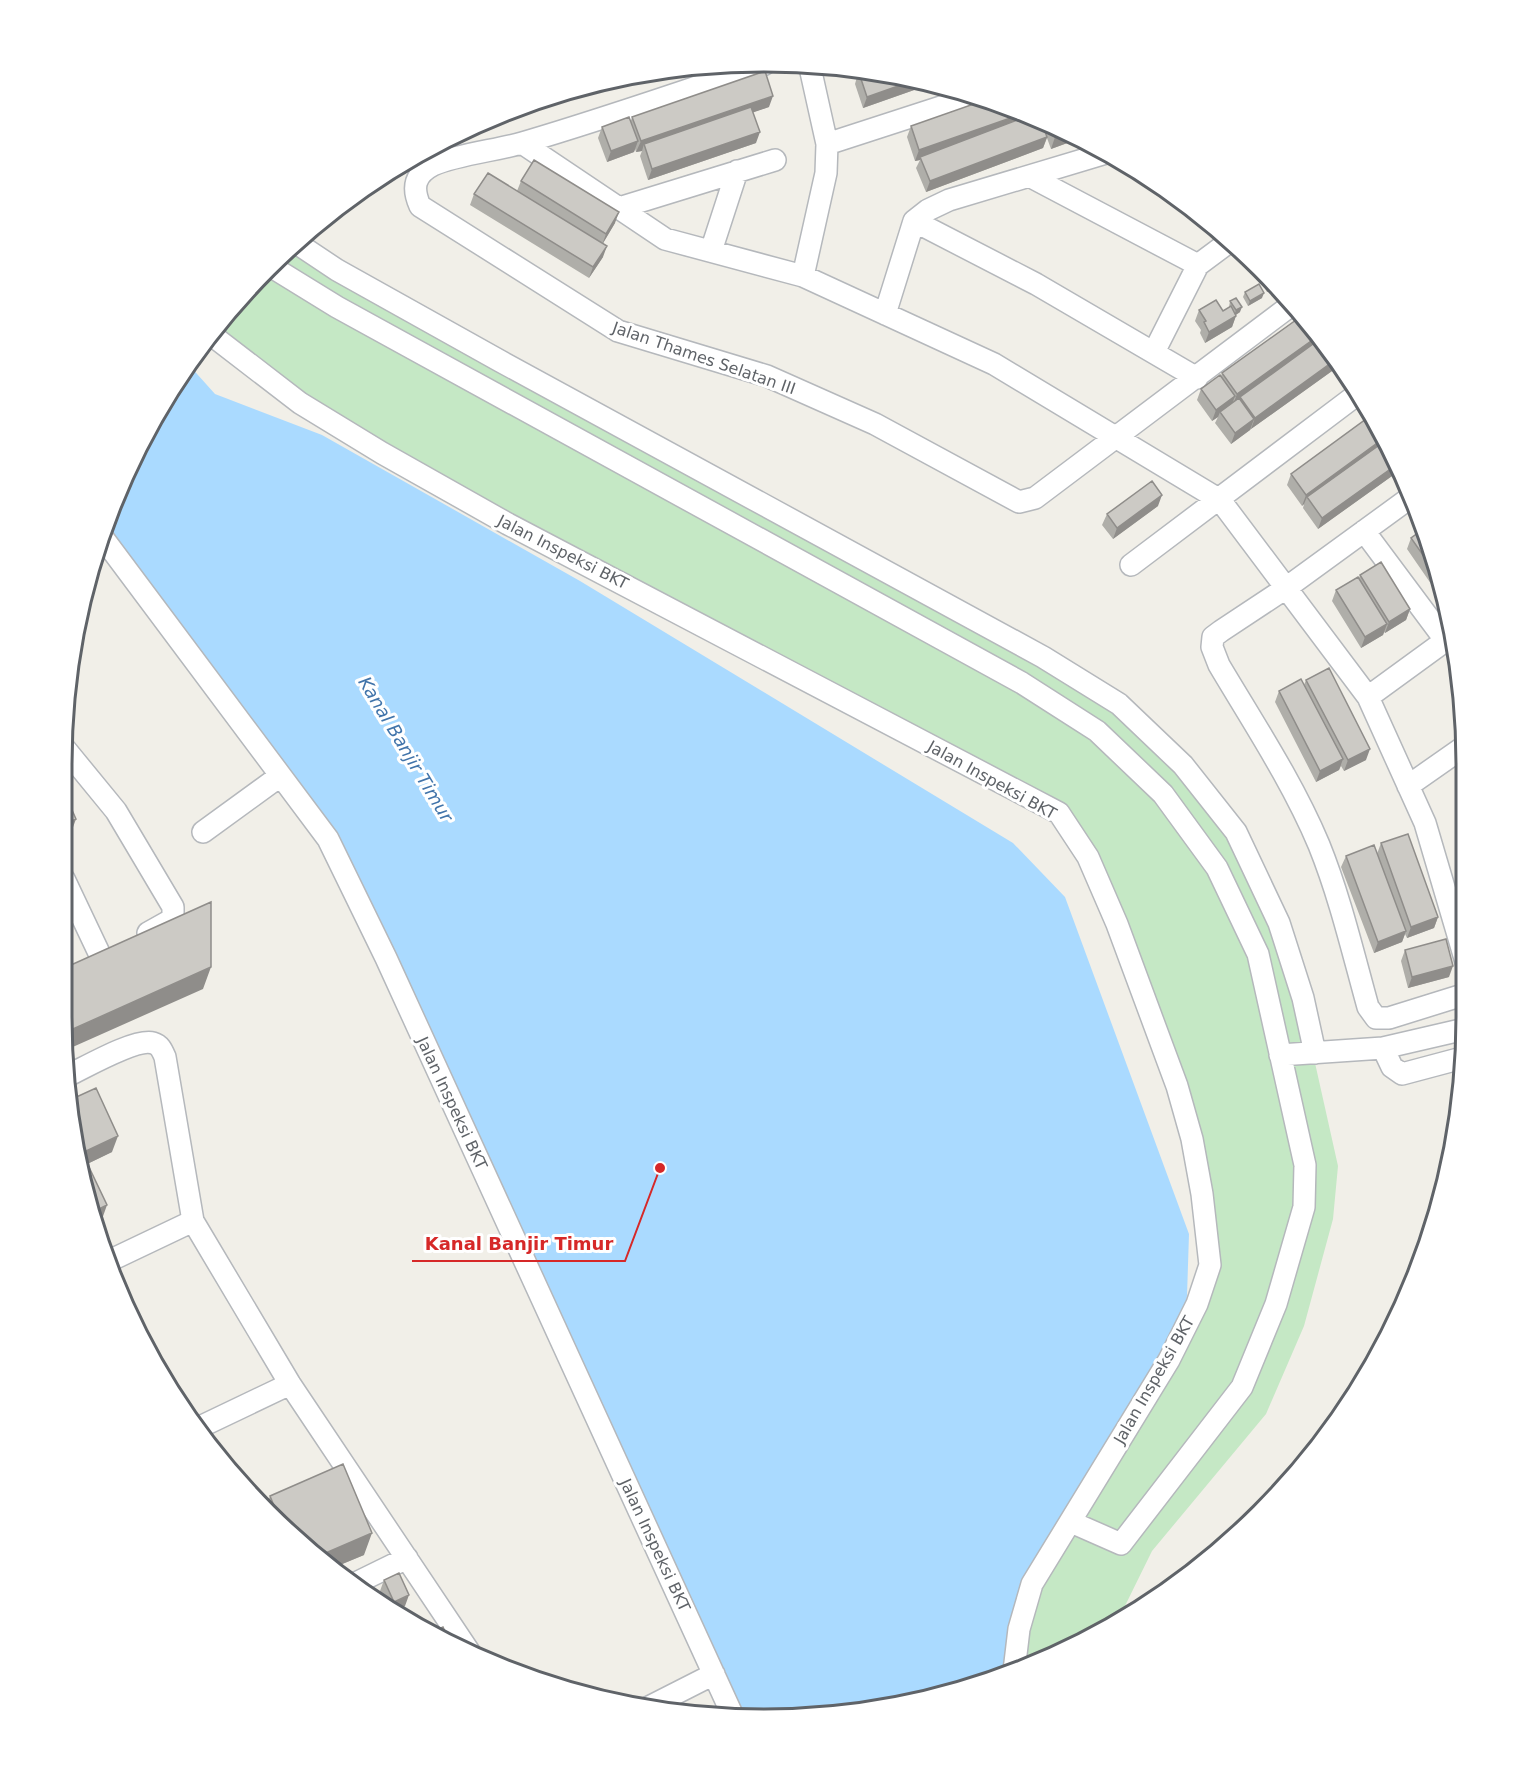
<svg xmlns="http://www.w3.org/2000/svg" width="1528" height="1781" viewBox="0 0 1528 1781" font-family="'DejaVu Sans',sans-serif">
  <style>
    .green { fill: #c5e8c5 }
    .water { fill: #aadaff }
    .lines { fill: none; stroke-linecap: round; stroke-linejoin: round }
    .minor-casing { stroke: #b5b8bc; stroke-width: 24 }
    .minor { stroke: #fff; stroke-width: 21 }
    .wall { fill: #afaea9 }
    .shaded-wall { fill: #8f8d8a }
    .building { fill: #cccac5; stroke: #8f8d8a; stroke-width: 1.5 }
    .labels { text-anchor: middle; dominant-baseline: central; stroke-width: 6; stroke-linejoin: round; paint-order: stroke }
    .street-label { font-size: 16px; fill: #5f6368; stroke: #fff }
    .water-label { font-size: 18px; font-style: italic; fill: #4174aa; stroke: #fff }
    .rim { fill: none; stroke: #5f6368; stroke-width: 3 }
    .leader { fill: none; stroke: #d62828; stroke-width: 2 }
    .callout-dot { fill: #d62828; stroke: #fff; stroke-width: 2 }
    .callout-label { font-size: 18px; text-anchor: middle; font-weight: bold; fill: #d62828; stroke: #fff; stroke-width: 6; stroke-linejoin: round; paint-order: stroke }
  </style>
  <rect width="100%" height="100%" fill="#f1efe8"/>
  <!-- green -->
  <path class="green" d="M295,242L1119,704L1236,832L1279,923L1313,1054L1338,1166L1333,1219L1304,1326L1266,1414L1152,1551L1121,1614L1119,1622L1116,1625L1014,1671L1019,1629L1210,1265L1171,1068L1059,813L300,403L209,333Z"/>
  <!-- water -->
  <path class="water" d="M189,365L215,394L322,435L580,581L1013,843L1065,897L1189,1234L1187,1296L1174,1350L1032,1584L1014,1671L990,1682L855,1714H743L340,850L102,530L134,453Z"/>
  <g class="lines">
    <defs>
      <path id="minor" d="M765,64C684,91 604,119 522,143C498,150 454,155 433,165C414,175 412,188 420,206L618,331L767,376L875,424L1019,502L1035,498L1294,303
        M522,143L665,239L803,276L994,364L1220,500L1368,697L1425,823L1466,962
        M827,144L975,96
        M1031,177L1198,265
        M619,208L775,160
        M914,221L1036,284L1197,378
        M295,242L337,270L500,361L1043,657L1119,704L1183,765L1236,832L1279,923L1303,998L1315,1053
        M711,251L737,171
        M272,267L337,307L1022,683L1097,731L1163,794L1217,868L1258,954L1305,1165L1304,1207L1276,1304L1242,1387L1121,1544L1071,1522
        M803,276L826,173L827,144L809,63
        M885,314L914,221L928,210L949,200L1106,153
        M209,333L300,403L382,453L508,524L1059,813L1088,857L1117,924L1177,1086L1192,1139L1202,1194L1210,1265L1197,1304L1169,1360L1032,1584L1019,1629L1014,1671
        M1154,352L1198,265L1229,242
        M1411,497L1286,588L1221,631L1213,637L1212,647L1219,665C1254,724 1292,781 1319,845C1340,897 1353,953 1368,1007L1376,1018H1389L1466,994
        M1364,531L1446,641
        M100,534L328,839L386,958L732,1714
        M1131,565L1359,393
        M1368,697L1449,638
        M66,750L116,811L173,907V919L148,933
        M1408,786L1465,746
        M203,832L280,776
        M64,879L100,955
        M1280,1055L1383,1048
        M1462,1058L1402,1074L1392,1067L1383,1048L1465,1029
        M69,1075C86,1067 136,1038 153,1043C160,1045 162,1050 165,1057L193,1221L290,1384L470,1653
        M109,1261L193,1221
        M200,1427L290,1384
        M354,1584L407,1558
        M649,1707L714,1674"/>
    </defs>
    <!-- minor casing -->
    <use href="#minor" class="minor-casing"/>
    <!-- minor -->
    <use href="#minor" class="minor"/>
  </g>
  <!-- wall -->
  <path class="wall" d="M851,70L934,83L863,108L855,84L857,77L854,78Z
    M769,107L753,112L756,143L648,180L640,156L642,151L636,152L635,149L634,152L607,162L598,138L602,127L631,121L632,117Z
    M1043,122L1074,134L1081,138L1051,149L1047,138L1043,148L926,192L916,168L920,160L915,161L907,137L911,126L1042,123Z
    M521,181L615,223L603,243V257L589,278L470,205L474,194L517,191Z
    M1262,274L1274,288L1267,292L1260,280Z
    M1245,292L1262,298L1248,306L1243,297Z
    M1230,301L1240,312L1236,315L1232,327L1205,343L1200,333L1201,330L1195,321L1199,310L1223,311L1229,307Z
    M1303,315L1339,366L1251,429L1250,430L1231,444L1215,423L1218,417L1212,421L1197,400L1201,389L1221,376L1222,373Z
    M1373,414L1399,471L1318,529L1303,508L1304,504L1302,506L1287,485L1291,474Z
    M1158,506L1113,539L1102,525L1107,514Z
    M1411,538H1429L1440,593L1438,594L1407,549Z
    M1360,575L1410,609L1406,620L1385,633L1384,632L1383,635L1361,648L1332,601L1336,590L1359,578Z
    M1306,680L1366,760L1344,771L1341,766L1339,770L1316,782L1275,702L1279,691L1304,685Z
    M1381,843L1438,917L1434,928L1407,938L1405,934L1402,942L1374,953L1341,867L1346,856L1377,854Z
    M1405,950L1449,977L1408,988L1401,961Z
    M72,1099L112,1152L87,1164L101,1222L85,1198Z
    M270,1496L364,1555L335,1567L263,1504L268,1502Z
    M384,1580L405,1606L394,1612L388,1609L380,1591Z"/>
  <!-- shaded-wall -->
  <path class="shaded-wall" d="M856,71L870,73H859L857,77L854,78Z
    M915,80L934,83L863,108L867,97Z
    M773,96L769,107L646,149L644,144L642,151L636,152L641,141Z
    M1022,114L1034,119L920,157V160L915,161L919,150Z
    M760,132L756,143L648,180L652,169Z
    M1070,132L1081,138L1051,149L1055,137Z
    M1047,137L1043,148L926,192L930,181Z
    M638,141L634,152L607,162L611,151Z
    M619,212L615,223L602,245L606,234Z
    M607,246L603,257L589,278L593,267Z
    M1274,283L1275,285L1274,288L1267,292L1269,286Z
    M1264,293L1262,298L1248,306L1250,301Z
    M1242,307L1240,312L1234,316L1236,310Z
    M1236,316L1232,327L1205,343L1209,332Z
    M1318,336L1322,342L1240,397L1238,402L1233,405L1237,394Z
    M1335,360L1339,366L1251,429L1255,418Z
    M1235,396L1231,407L1220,412L1218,417L1212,421L1216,410Z
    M1254,419L1250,430L1231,444L1235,433Z
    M1384,438L1386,444L1307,497L1304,504L1302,506L1306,495Z
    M1396,465L1399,471L1318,529L1322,518Z
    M1162,495L1158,506L1113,539L1117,528Z
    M1410,609L1406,620L1385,633L1389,622Z
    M1387,624L1383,635L1361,648L1365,637Z
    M1370,749L1366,760L1344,771L1348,760Z
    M1343,759L1339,770L1316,782L1320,771Z
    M76,819L72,830L65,833V824Z
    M1438,917L1434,928L1407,938L1411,927Z
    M1406,931L1402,942L1374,953L1378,942Z
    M1453,966L1449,977L1408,988L1412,977Z
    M211,967L203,989L66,1050L64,1033Z
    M118,1136L112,1152L81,1167V1162L84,1152Z
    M107,1205L101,1222L95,1224L91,1213Z
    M146,1333L143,1341L139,1336Z
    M372,1533L364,1555L335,1567L321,1555Z
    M409,1595L405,1606L394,1612L391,1610L394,1602Z"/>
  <!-- building -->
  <path class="building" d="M765,71L773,96L641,141L632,117Z
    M862,72L915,80L867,97L859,73Z
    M985,100L1022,114L919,150L911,126Z
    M751,107L760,132L652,169L644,144Z
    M1028,116L1041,121L1047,137L930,181L920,157Z
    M629,117L638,141L611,151L602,127Z
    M1050,125L1070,132L1055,137Z
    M534,160L619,212L606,234L521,181Z
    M488,173L607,246L593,267L474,194Z
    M1262,274H1263L1274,283L1269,286Z
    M1259,284L1264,293L1250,301L1245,292Z
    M1236,298L1242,307L1236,310L1230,301Z
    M1216,300L1223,311L1231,306L1236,316L1209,332L1204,322L1206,321L1199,310Z
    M1303,315L1318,336L1237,394L1222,373Z
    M1320,339L1335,360L1255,418L1240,397Z
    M1220,375L1235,396L1216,410L1201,389Z
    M1239,398L1254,419L1235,433L1220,412Z
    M1373,414L1384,438L1306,495L1291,474Z
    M1385,441L1396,465L1322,518L1307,497Z
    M1152,481L1162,495L1117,528L1107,514Z
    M1425,528L1429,538L1437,575L1411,538Z
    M1381,562L1410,609L1389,622L1360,575Z
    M1358,577L1387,624L1365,637L1336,590Z
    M1329,668L1370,749L1348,760L1306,680Z
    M1301,679L1343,759L1320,771L1279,691Z
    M65,794L76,819L65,824Z
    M1408,834L1438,917L1411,927L1381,843Z
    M1374,845L1406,931L1378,942L1346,856Z
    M211,902V967L64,1033L62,1017V969Z
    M1446,939L1453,966L1412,977L1405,950Z
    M96,1088L118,1136L84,1152L77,1137L72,1099Z
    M78,1144L107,1205L91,1213L85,1198Z
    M122,1278L146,1333L139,1336L134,1328L116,1281Z
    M343,1464L372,1533L321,1555L279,1518L270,1496Z
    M268,1502L272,1512L263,1504Z
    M399,1573L409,1595L394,1602L384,1580Z
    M443,1627L450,1642L432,1632Z"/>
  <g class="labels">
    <!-- street labels -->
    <g class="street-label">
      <text transform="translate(704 358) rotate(19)">Jalan Thames Selatan III</text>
      <text transform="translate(563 552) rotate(27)">Jalan Inspeksi BKT</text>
      <text transform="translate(992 780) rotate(29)">Jalan Inspeksi BKT</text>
      <text transform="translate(452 1103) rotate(65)">Jalan Inspeksi BKT</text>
      <text transform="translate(1154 1380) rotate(-60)">Jalan Inspeksi BKT</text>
      <text transform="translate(655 1545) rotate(65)">Jalan Inspeksi BKT</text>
    </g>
    <!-- water labels -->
    <g class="water-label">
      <text transform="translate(406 749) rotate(59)">Kanal Banjir Timur</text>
    </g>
  </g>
  <!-- crop -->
  <path d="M0 0H1528V1781H0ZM764 72H764A692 692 0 0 1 1456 764V1017A692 692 0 0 1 764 1709H764A692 692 0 0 1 72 1017V764A692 692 0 0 1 764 72Z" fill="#fff" fill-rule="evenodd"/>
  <path class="rim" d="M764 72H764A692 692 0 0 1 1456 764V1017A692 692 0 0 1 764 1709H764A692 692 0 0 1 72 1017V764A692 692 0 0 1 764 72Z"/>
  <!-- callouts -->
  <path class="leader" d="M660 1168L625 1261H412"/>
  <circle class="callout-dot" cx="660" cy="1168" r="6"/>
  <g class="callout-label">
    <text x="519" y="1250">Kanal Banjir Timur</text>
  </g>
</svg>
